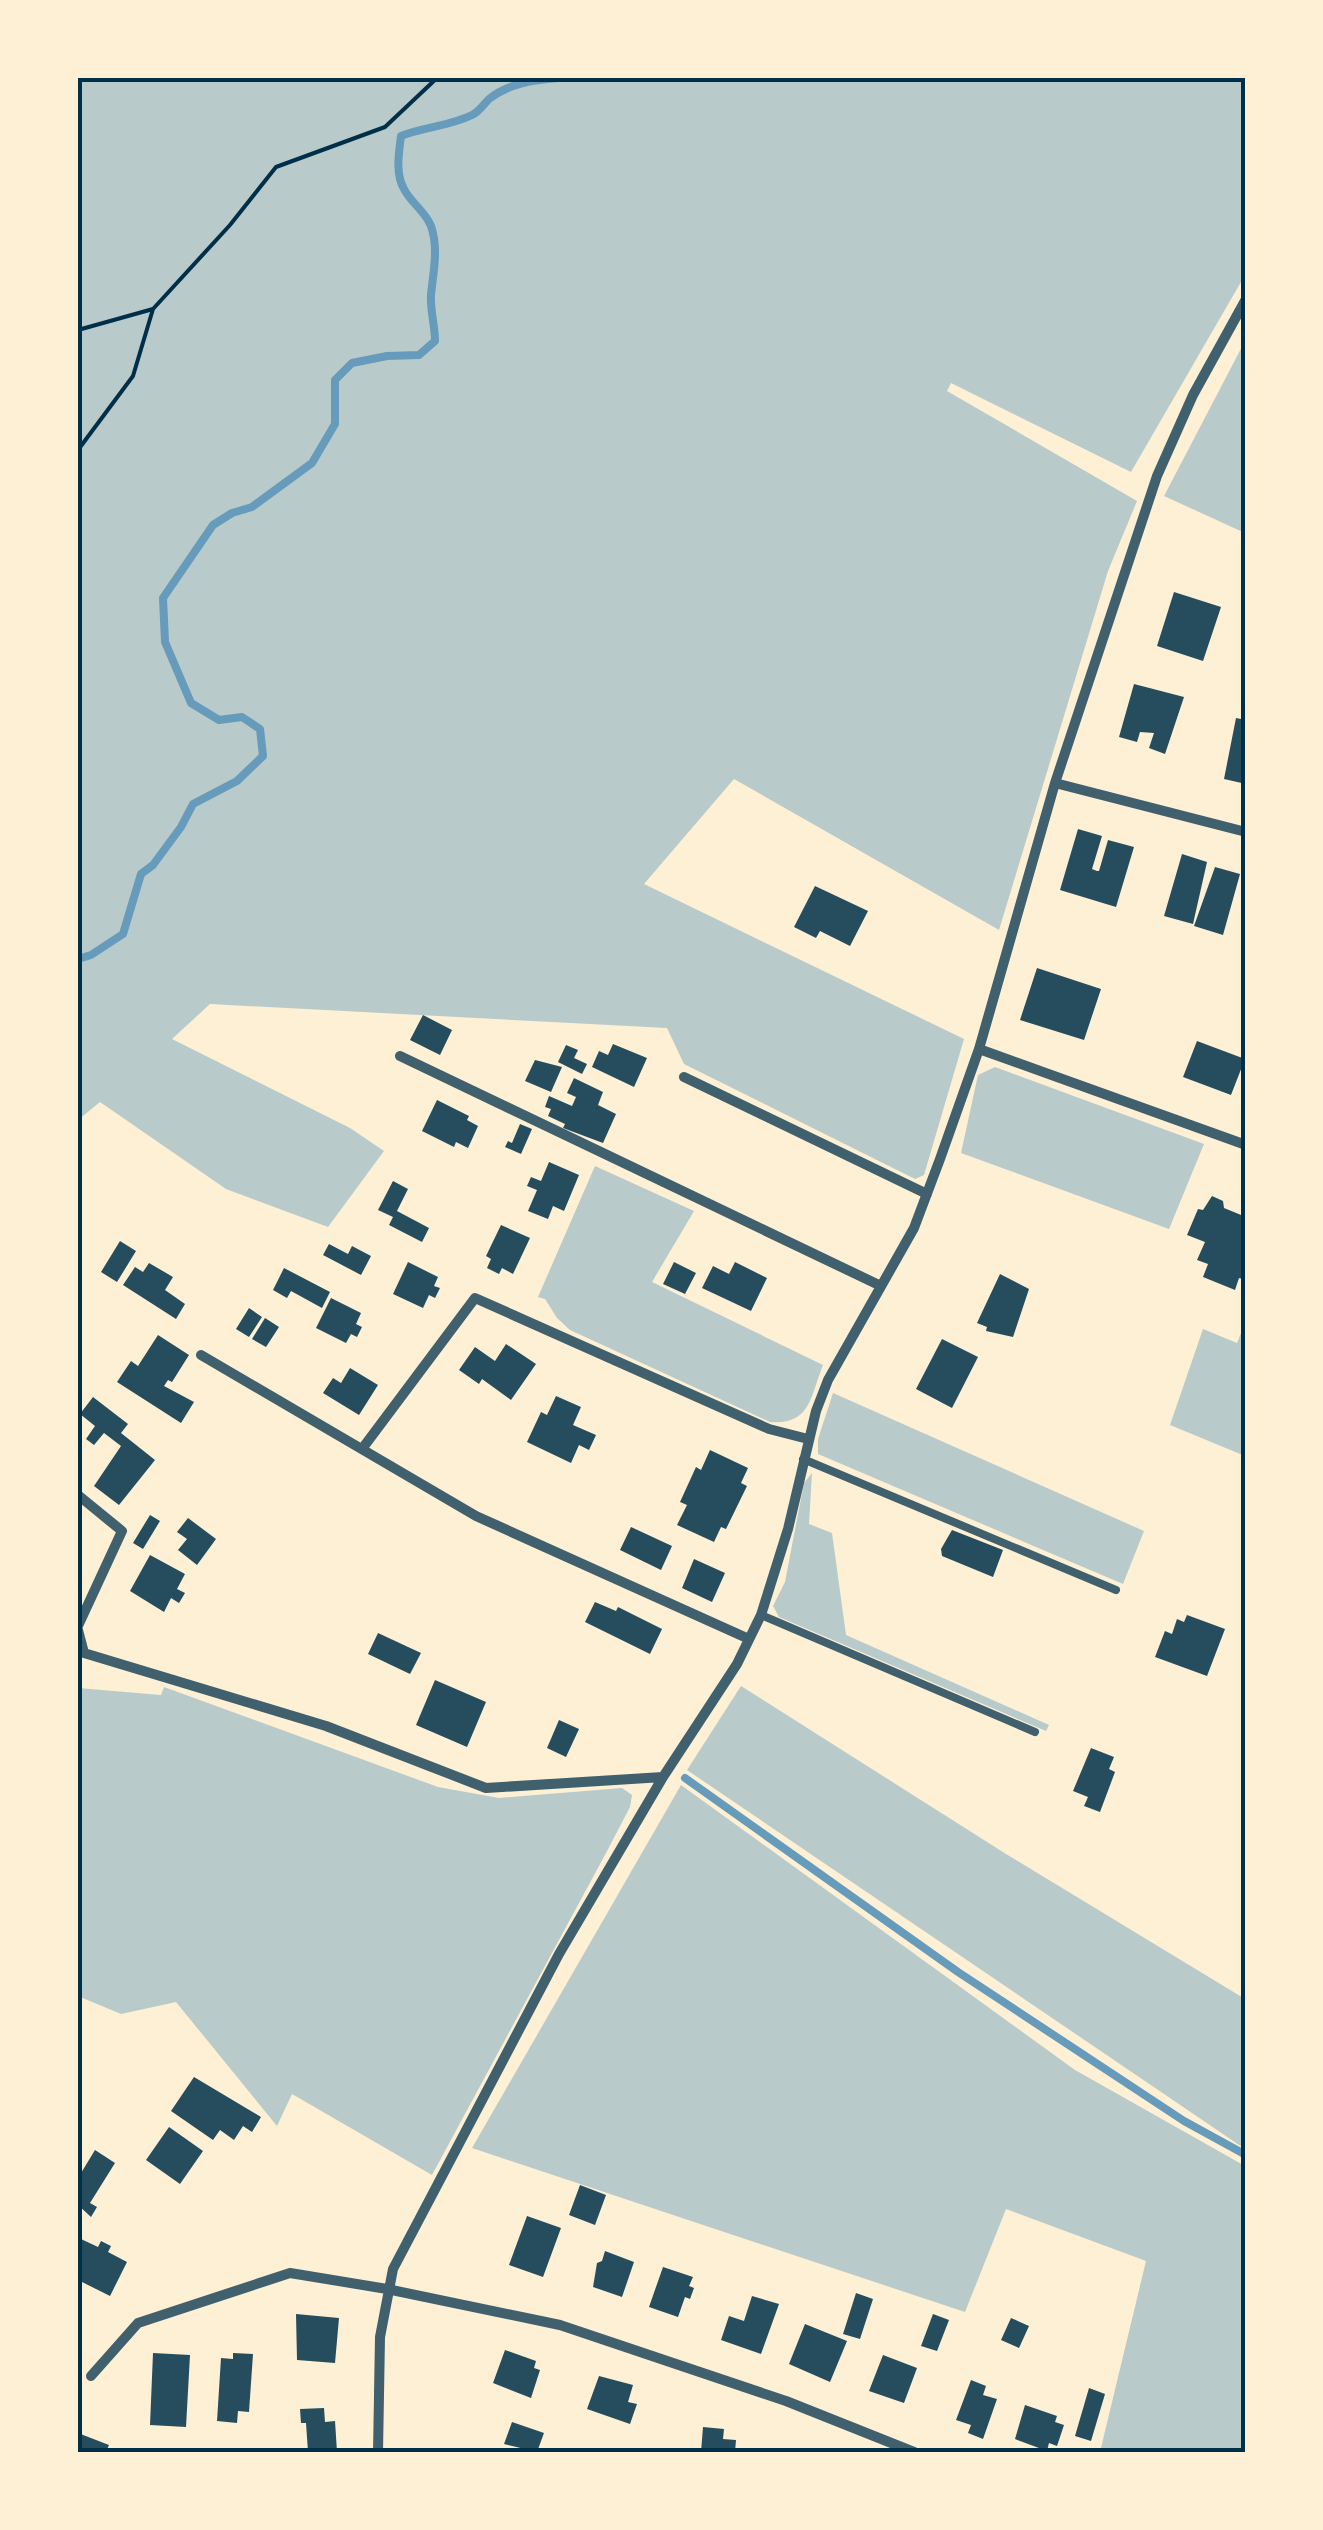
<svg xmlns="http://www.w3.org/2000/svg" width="1323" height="2530" viewBox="0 0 1323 2530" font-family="Helvetica,sans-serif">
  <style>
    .green { fill: #b9caca }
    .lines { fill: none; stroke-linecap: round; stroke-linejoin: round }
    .stream { stroke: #669bbc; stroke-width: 8 }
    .building { fill: #264d5e }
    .path { stroke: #003049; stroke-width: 4 }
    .service { stroke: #3f606c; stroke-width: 8 }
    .minor { stroke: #3f606c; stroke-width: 10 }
    .neatline { fill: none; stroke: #003049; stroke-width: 4 }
  </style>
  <rect width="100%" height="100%" fill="#fdf0d5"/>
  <!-- green -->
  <path class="green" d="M78,78H1245V275L1131,472L951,383L947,391L1137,501L1108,571L999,930L734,779L644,884L964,1039L924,1175L915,1179L684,1064L667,1028L210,1004L172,1039L350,1128L384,1151L328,1227L226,1189L100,1102L78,1120Z
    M1245,341L1246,533H1245L1164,496Z
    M995,1067L1204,1144L1169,1229L961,1153L978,1075Z
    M595,1166L694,1211L652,1282L823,1365C810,1397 811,1425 770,1422L570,1330L557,1318L545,1299L538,1297Z
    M1245,1323V1456L1170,1425L1203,1329L1237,1343Z
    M833,1393L1144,1531L1123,1584L818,1454V1439Z
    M812,1473L809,1524L832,1533L846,1635L1049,1725L1046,1731L779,1617L773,1606L785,1582L804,1483Z
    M741,1686L1006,1854L1245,1999V2149L687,1770Z
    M164,1687L438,1787L499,1798L622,1788L632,1795L630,1807L606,1853L432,2175L292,2094L277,2126L176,2002L121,2014L78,1996V1688L161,1695Z
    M681,1785L1075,2070L1245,2166V2452H1100L1146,2261L1006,2209L965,2312L472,2148Z"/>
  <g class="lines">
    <!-- stream -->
    <path class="stream" d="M78,959L91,955L123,934L141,874L153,865L181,827L193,804L237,781L263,756L260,729L242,717L219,720L191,703L165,642L163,598L213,525L232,513L252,507L312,463L335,424V380L352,363L387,356L419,355L435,341C435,326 430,310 431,295C433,273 439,249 431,226C425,211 411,203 404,189C395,174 399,152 401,136C424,127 450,126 472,115C479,112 483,105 489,99C509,83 534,80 558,78
      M685,1778L958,1972L1184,2121L1246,2155"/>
  </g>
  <!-- building -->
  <path class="building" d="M1174,592L1221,607L1203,661L1157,646Z
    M1134,684L1184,697L1165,754L1149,748L1154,733L1140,732L1137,742L1119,737Z
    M1236,718L1246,720V784L1224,779Z
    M1078,829L1102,836L1092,869L1097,871H1099L1108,840L1134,847L1116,907L1060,890Z
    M1182,854L1207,862L1193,924L1164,916Z
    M1215,867L1240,874L1223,935L1194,926Z
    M815,886L868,911L850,946L820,931L816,938L794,927Z
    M1037,968L1101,989L1084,1040L1020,1020Z
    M423,1015L452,1030L440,1055L410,1040Z
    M1197,1041L1245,1059L1231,1095L1183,1077Z
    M613,1044L647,1058L634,1087L592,1067L599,1051L608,1055Z
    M566,1045L578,1050L574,1058L587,1064L582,1074L558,1062Z
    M535,1060L562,1067L551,1092L525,1081Z
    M574,1078L603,1092L598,1105L616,1114L603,1143L563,1128L565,1124L548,1116L551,1109L545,1107L549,1096L572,1106L576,1097L567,1093Z
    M437,1100L469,1116L467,1120L478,1126L468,1148L456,1142L454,1147L422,1131Z
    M520,1124L532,1129L521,1154L505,1147L508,1141L512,1143Z
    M549,1162L579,1175L564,1211L553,1206L548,1219L528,1211L537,1190L527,1186L531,1177L541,1181Z
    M393,1181L408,1189L397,1211L429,1228L422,1242L389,1225L393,1217L378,1210Z
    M1212,1196L1223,1201L1224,1208L1246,1217V1280L1239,1278L1235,1290L1203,1277L1208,1264L1197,1260L1205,1242L1187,1235L1198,1209L1203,1210Z
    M501,1225L530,1238L513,1274L502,1268L499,1274L487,1268L491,1259L486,1256Z
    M120,1241L136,1251L117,1282L101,1272Z
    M329,1244L348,1254L352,1246L371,1256L361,1275L323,1255Z
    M408,1262L438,1277L434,1286L440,1288L435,1298L429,1295L423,1308L393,1294Z
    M674,1262L696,1273L685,1294L663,1284Z
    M735,1262L767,1278L751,1311L702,1288L713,1266L729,1274Z
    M149,1263L173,1277L165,1290L185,1304L176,1319L123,1285L135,1267L143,1272Z
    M284,1268L330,1292L322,1308L291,1291L287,1298L273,1290Z
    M1000,1274L1029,1289L1013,1337L986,1331L987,1327L977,1323Z
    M331,1298L361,1313L356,1324L362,1327L357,1337L351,1334L346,1343L316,1328Z
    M249,1308L262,1317L249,1337L236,1329Z
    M265,1318L279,1327L266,1347L252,1339Z
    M158,1335L189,1355L172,1382L168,1380L164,1386L194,1402L181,1423L117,1382L131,1361L138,1366Z
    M942,1339L978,1357L952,1408L916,1389Z
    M506,1344L536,1364L511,1400L482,1379L479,1384L459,1370L475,1347L495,1361Z
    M350,1368L378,1385L359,1415L323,1393L333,1378L341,1383Z
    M556,1396L581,1407L573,1425L596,1435L589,1450L579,1445L571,1463L527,1442L541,1412L547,1415Z
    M93,1397L128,1424L121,1433L155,1460L119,1505L94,1486L121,1446L104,1433L94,1445L86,1439L95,1426L80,1414Z
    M710,1450L748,1468L741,1483L747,1486L726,1529L721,1527L714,1542L677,1525L687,1505L680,1502L696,1467L701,1470Z
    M150,1515L160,1521L143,1549L133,1543Z
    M188,1518L216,1539L197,1565L178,1550L187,1539L177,1532Z
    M631,1527L672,1546L661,1570L620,1550Z
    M952,1530L1003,1550L993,1577L942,1556L941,1549Z
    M150,1555L185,1574L177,1589L185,1593L179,1603L171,1598L164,1612L130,1591Z
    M694,1559L725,1573L712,1602L682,1588Z
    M595,1602L616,1611L618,1607L662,1629L650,1654L585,1622Z
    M1187,1615L1225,1629L1207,1676L1155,1657L1165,1631L1172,1634L1177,1619L1184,1622Z
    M378,1633L421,1653L410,1674L368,1654Z
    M435,1680L486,1702L467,1747L416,1725Z
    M559,1720L579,1729L566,1757L547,1748Z
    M1091,1748L1114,1757L1109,1769L1115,1772L1100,1812L1084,1806L1088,1797L1073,1791Z
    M194,2077L261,2117L252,2132L243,2126L234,2140L220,2130L213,2140L171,2111Z
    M169,2127L203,2151L180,2184L146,2160Z
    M95,2150L115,2163L90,2203L97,2207L91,2217L78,2205V2178Z
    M580,2185L606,2195L595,2225L569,2215Z
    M527,2216L561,2228L543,2277L509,2265Z
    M81,2239L98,2247L101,2241L111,2246L108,2252L127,2262L110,2296L78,2280V2246Z
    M605,2251L634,2262L622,2297L593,2287L597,2263L602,2261Z
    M663,2267L693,2277L689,2286L694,2288L690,2299L685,2297L678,2317L649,2307Z
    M856,2293L873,2299L860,2339L843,2334Z
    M752,2296L779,2304L761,2354L721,2340L729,2316L744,2321Z
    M296,2314L339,2318L335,2363L297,2360Z
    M933,2314L949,2320L937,2351L921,2346Z
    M1011,2318L1029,2326L1019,2348L1001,2340Z
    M805,2324L847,2341L830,2382L789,2364Z
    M505,2350L536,2361L534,2368L540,2370L531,2398L493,2383Z
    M153,2353L190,2355L186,2427L150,2425Z
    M233,2353L253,2354L249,2412L238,2411L237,2423L217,2421L221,2358L233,2359Z
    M883,2355L917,2368L904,2403L869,2391Z
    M599,2376L633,2385L628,2402L637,2404L630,2424L587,2409Z
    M971,2380L986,2386L983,2395L997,2399L983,2439L968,2433L971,2425L956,2420Z
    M1089,2388L1105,2394L1091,2441L1075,2436Z
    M1025,2405L1057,2416L1055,2422L1064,2425L1057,2446L1049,2443L1047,2451L1015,2439Z
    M324,2408L325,2422L335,2421L337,2452H308L306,2423H301L300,2409Z
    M512,2422L544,2433L537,2452L504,2444Z
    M703,2427L724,2429L723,2439L736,2440L735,2452H701Z
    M78,2433L109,2445L106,2452H78Z"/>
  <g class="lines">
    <!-- path -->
    <path class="path" d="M78,330L153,309
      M78,450L133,376L153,309L230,225L276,167L385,127L437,78"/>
    <!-- service -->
    <path class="service" d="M803,1459L1116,1590
      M761,1615L1035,1732"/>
    <!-- minor -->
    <path class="minor" d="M1055,783L1246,832
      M979,1049L1246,1145
      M400,1056L881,1286
      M684,1077L927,1194
      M201,1355L476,1516L749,1639
      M362,1449L475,1298L769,1429L808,1439
      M78,1495L122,1531L78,1626
      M78,1630L84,1653L326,1726L486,1788L663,1777
      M91,2376L138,2323L290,2273L387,2289L560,2325L786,2401L914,2452
      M378,2452L380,2337L393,2269L559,1954L663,1777L737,1664L761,1615L788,1529L816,1411L828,1380L914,1228L940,1159L979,1049L1055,783L1157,476L1193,395L1246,299"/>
  </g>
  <!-- border -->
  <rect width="1323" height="2530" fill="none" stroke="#fdf0d5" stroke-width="160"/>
  <rect x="80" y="80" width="1163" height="2370" class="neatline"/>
</svg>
